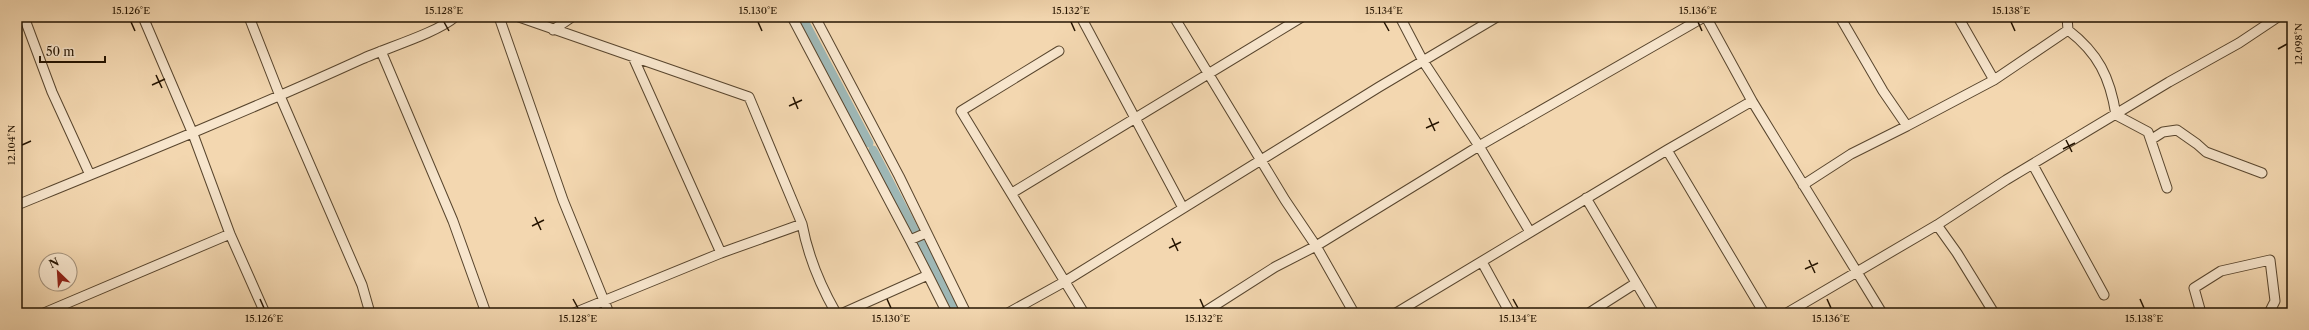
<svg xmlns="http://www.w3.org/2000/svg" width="2309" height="330" viewBox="0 0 2309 330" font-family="'Libre Caslon Text',serif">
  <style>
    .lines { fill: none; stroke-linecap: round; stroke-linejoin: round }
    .canal { stroke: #9eb7b5; stroke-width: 9 }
    .minor-casing { stroke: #58452d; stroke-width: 11 }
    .minor { stroke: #f7e5cc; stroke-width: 9 }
    .ticks { fill: none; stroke: #251401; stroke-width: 1.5 }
    .neatline { fill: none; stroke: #251401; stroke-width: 1.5 }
    .ticks-label { font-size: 10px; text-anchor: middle; fill: #251401 }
  </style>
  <rect width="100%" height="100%" fill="#f3d7b0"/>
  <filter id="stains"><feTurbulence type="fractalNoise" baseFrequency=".005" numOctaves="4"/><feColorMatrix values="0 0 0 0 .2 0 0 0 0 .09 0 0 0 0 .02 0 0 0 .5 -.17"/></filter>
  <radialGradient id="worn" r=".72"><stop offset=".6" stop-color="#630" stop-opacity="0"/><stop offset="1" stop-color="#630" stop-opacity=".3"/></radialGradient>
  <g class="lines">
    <!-- canal -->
    <path class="canal" d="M802,17L869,143
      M873,150L916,233
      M921,243L958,313"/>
    <defs>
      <path id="minor" d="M24,17L52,92L90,175
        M143,17L193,134L230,234L265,313
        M249,17L280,96L362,285L370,313
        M499,17L563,200L609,313
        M519,17L749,97L802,224C808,256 820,285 836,313
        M792,17L910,240L926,233
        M815,17L899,176L966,313
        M1081,17L1183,208
        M1174,17L1285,200L1316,246L1354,313
        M1400,17L1423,61L1479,146L1530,232
        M1706,17L1752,101
        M1840,17L1883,91L1907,126L1994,80L2068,30L2067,17
        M1958,17L1994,80
        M553,30L572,17
        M2068,30C2098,53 2110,77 2116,115L2148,132L2167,188
        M381,51L453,221L486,313
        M1059,51L961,111L1084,313
        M633,57L721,253
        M2152,139L2163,132L2177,130L2197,144L2206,152L2262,173
        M1667,150L1764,313
        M2033,165L2104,295
        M1803,185L1851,154L1907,126
        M1012,193L1302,17
        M1586,198L1654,313
        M17,205C132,158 248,111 362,59C386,48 437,33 455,17
        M1937,225L1957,253L1994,313
        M1482,262L1510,313
        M928,275L947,313
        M44,313L230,234
        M574,313L721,253L802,224
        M843,313L928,275L910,240
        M1008,313L1064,282L1379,87L1497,17
        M1203,313L1275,267L1316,246L1479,146L1704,17
        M1396,313L1667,150L1752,101L1882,313
        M1589,313L1636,283
        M1787,313L1937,225L2006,180L2169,82L2239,43L2278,17
        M2201,313L2194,288L2221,271L2270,260L2275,301L2269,313"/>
    </defs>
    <!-- minor casing -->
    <use href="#minor" class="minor-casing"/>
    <!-- minor -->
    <use href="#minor" class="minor"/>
  </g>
  <!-- ticks -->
  <path class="ticks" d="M131,22L135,31M444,22L449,31M758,22L762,31M1071,22L1075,31M1384,22L1389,31M1698,22L1702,31M2011,22L2015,31M2278,49L2287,44M156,75L162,88M152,85L165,79M793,97L798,109M789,106L802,100M1429,118L1435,131M1426,128L1439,122M2066,140L2072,152M22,145L31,141M2063,149L2075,143M535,217L541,230M532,226L544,220M1172,238L1178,251M1169,248L1181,242M1809,260L1815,273M1805,269L1818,263M260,299L264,308M573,299L578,308M887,299L891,308M1200,299L1204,308M1513,299L1518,308M1827,299L1831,308M2140,299L2144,308"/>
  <!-- margin -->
  <rect width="2309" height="330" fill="none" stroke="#f3d7b0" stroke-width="44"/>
  <!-- north arrow -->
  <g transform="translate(58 272) rotate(335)"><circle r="19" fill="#f7e5cc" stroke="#a3917b"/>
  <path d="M0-3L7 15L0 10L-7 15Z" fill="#8f2418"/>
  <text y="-6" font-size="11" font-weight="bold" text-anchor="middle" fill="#251401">N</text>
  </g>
  <!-- scale -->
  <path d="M40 56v6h65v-6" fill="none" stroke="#251401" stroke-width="2"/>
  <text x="46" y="56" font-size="12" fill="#251401" stroke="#f7e5cc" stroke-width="3" paint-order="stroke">50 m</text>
  <rect x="22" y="22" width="2265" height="286" class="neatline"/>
  <g class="ticks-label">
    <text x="131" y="14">15.126°E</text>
    <text x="444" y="14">15.128°E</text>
    <text x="758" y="14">15.130°E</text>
    <text x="1071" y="14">15.132°E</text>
    <text x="1384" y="14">15.134°E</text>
    <text x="1698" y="14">15.136°E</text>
    <text x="2011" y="14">15.138°E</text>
    <text transform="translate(2298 44) rotate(-90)" y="4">12.098°N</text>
    <text transform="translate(11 145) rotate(-90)" y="4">12.104°N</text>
    <text x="264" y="322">15.126°E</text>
    <text x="578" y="322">15.128°E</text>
    <text x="891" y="322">15.130°E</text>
    <text x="1204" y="322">15.132°E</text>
    <text x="1518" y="322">15.134°E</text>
    <text x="1831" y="322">15.136°E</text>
    <text x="2144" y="322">15.138°E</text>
  </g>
  <rect width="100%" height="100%" filter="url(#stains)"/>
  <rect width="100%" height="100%" fill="url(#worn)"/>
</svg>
